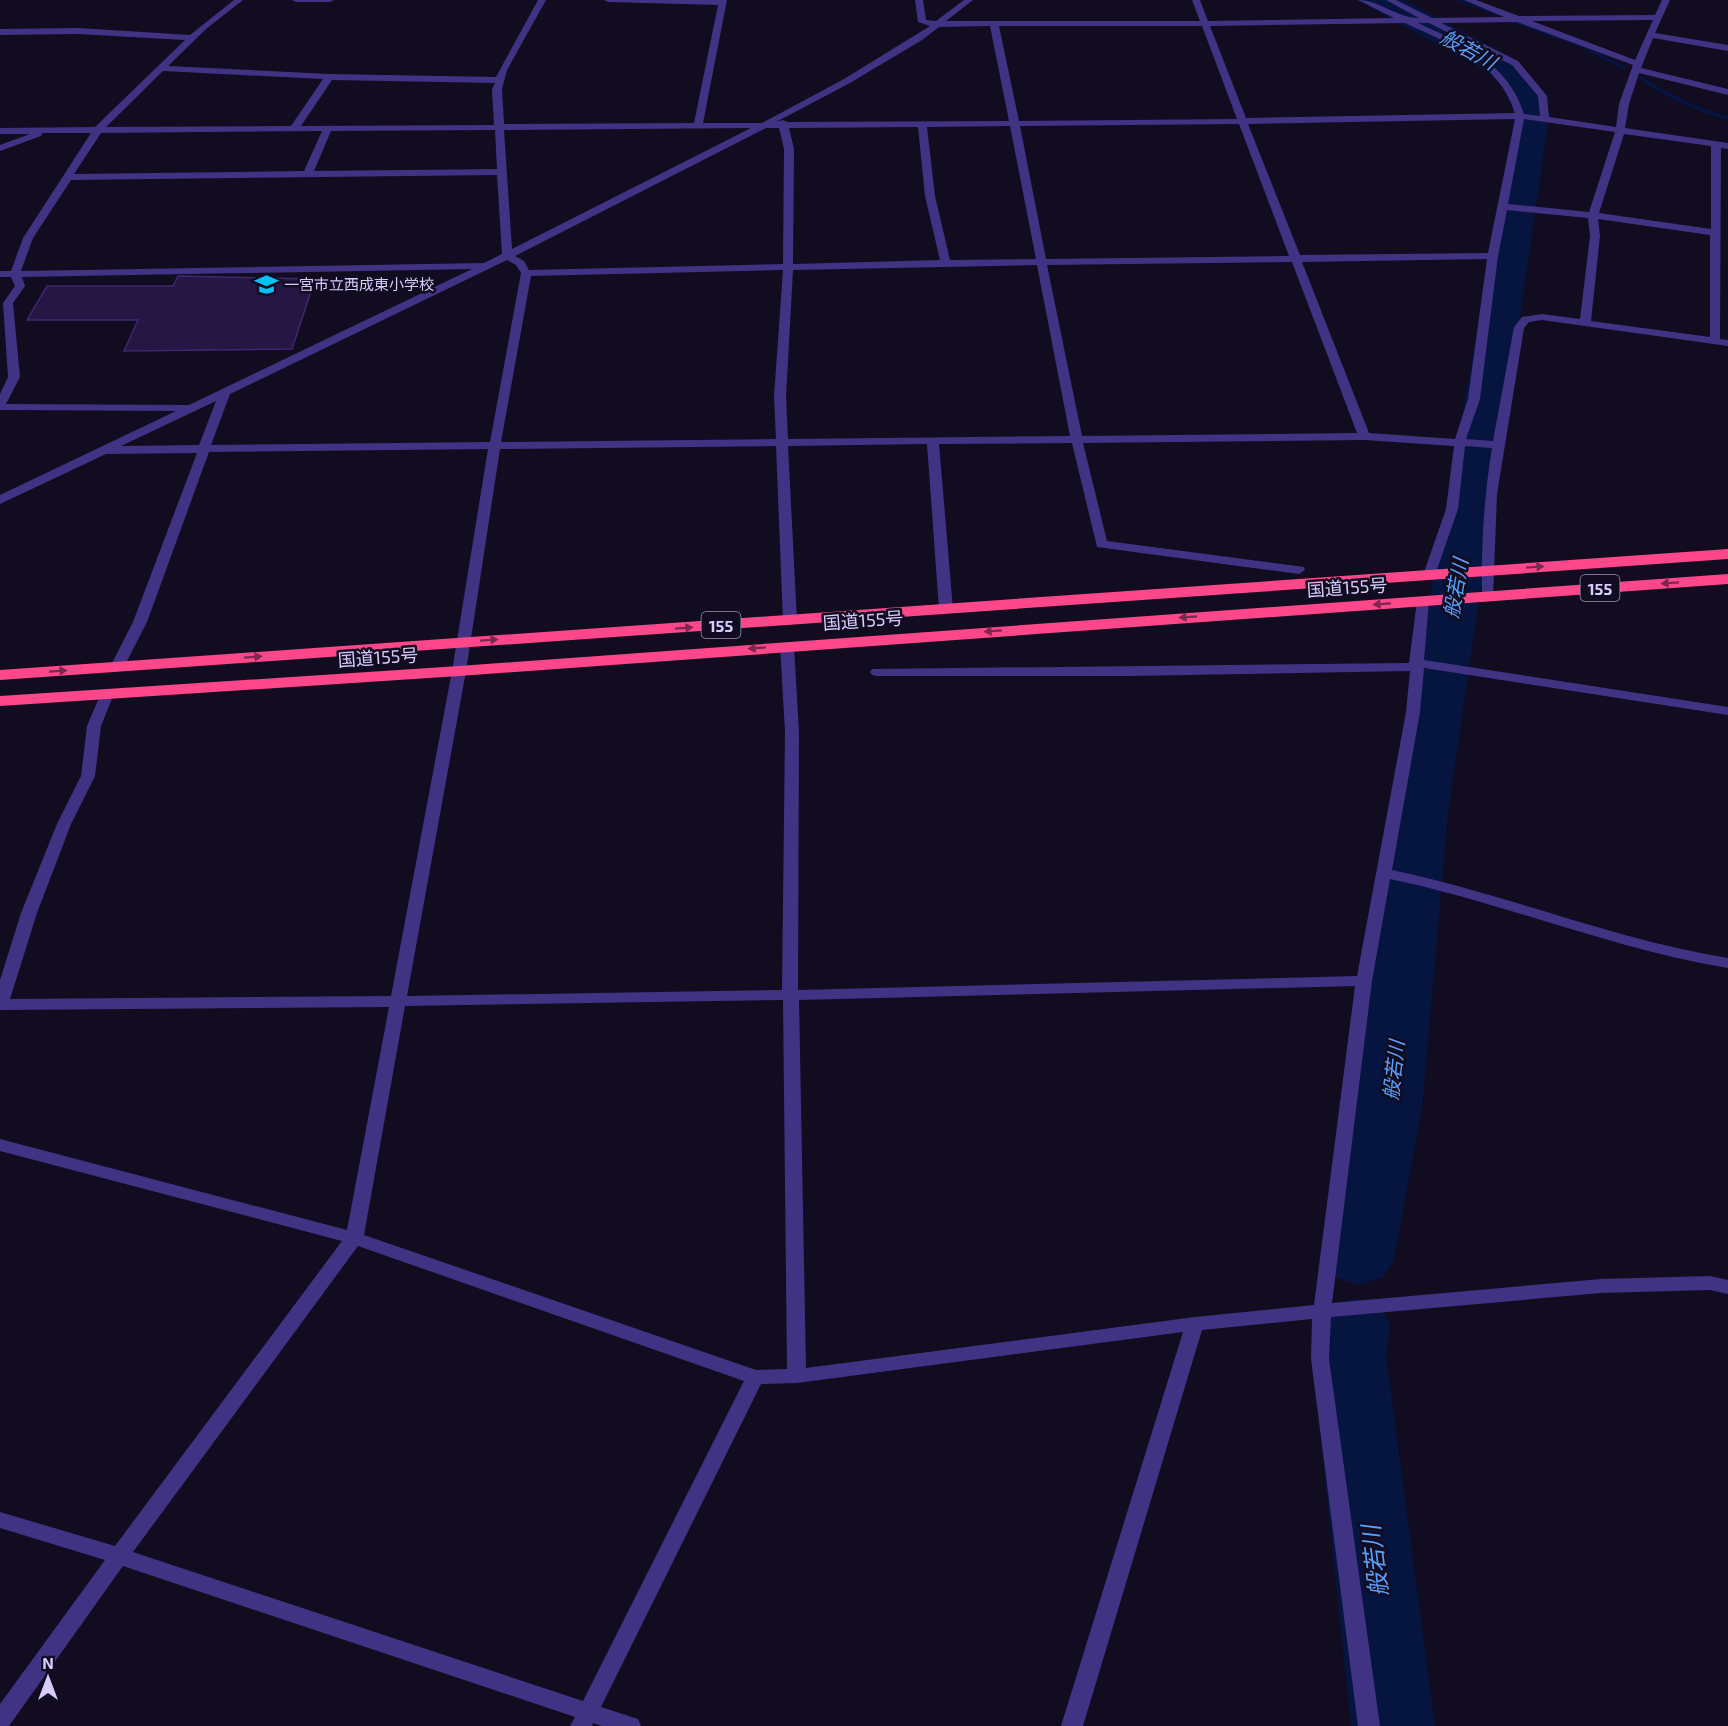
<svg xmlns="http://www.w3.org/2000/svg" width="1728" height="1726" viewBox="0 0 1728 1726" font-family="'Exo 2','Noto Sans JP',sans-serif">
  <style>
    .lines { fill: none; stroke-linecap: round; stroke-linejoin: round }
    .stream { fill: #061540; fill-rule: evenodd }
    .river { fill: #061540; fill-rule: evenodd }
    .building { fill: #251644; stroke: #3e2771; stroke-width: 1.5 }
    .minor { fill: #403384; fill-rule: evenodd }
    .highway { fill: #ff478a; fill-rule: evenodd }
    .oneway { fill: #7d2750 }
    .labels { text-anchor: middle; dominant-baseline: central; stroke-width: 5; stroke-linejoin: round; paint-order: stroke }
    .far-poi-label { font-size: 15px; fill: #d8ccff; stroke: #120c21; text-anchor: start }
    .shield { fill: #120c21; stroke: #9d92bc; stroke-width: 1.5 }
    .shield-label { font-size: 16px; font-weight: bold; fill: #d8ccff }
    .street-label { font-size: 18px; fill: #d8ccff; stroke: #120c21 }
    .water-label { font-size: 20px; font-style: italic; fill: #5aa0ff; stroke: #120c21 }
    .near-water-label { font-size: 24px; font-style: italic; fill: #5aa0ff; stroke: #120c21 }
  </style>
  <rect width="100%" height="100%" fill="#120c21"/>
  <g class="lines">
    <!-- stream -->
    <path class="stream" d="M1456,0H1463L1502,15L1497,16Z
      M1513,21H1517L1582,44L1628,68L1623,69L1578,46L1513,23Z
      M1639,77H1643C1670,94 1697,108 1728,116V120C1695,111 1667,98 1639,79Z"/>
    <!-- river -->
    <path class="river" d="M1364,0H1404L1513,59L1539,89L1552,118L1548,123L1448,813L1422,1109L1394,1259L1384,1277L1359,1285L1334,1277L1324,1259L1356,1109L1392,813L1515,116L1504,89L1489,73L1369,7Z
      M1354,1298L1380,1306L1390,1325L1386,1355L1435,1726H1351L1312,1355L1318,1325L1328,1306Z"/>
  </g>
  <!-- building -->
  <path class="building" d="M178,276L315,279L292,349L124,351L138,320H27L47,286H173Z"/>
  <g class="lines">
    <!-- minor -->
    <path class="minor" d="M234,0H243L206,29L168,66L329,74L496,77L538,0H546L507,70L502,89L504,124L694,123L718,5L608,2L604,0H727L703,123H762L844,79L930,26L918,22L915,0H923L926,20L936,21L964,0H973L946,21H1200L1192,0H1200L1208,21L1394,18L1358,0C1380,0 1396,18 1419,18L1386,0H1396L1432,18L1504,17L1464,0H1476L1519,16L1655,15L1662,0H1670L1655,33L1728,45V51L1653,38L1641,68L1728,89V95L1639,73L1629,104L1625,128L1728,143V149L1721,148L1720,339L1728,340V346L1542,320L1529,322L1524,328L1497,494L1493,599L1488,600L1482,596C1481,546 1484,497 1492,448L1465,446L1458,509L1435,575L1429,579L1423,575L1446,509L1454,446L1364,440L1083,443L1107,541L1304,567L1305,570L1299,574L1097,547L1072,443L939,444L953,609L946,613L939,609L927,444L788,446L797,621L790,625L783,621L776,446L500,449L466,671L407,996L782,990L785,732L780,646L787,642L794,646L799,732L798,990L1357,976L1406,712L1410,671L1129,676H877L872,675L870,672L872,669L1409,663L1417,601L1423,597L1429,601L1424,660L1728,707V715L1424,668L1420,712L1392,870C1506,894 1613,939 1728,958V968C1612,949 1505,903 1390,879L1372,981L1332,1303L1601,1279L1710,1276L1728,1280V1294L1710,1290L1601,1293L1331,1317L1329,1359L1380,1726H1358L1311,1359L1312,1319L1202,1330L1083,1726H1061L1183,1332L797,1383L761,1384L601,1707L638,1719L641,1726H602L593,1723L592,1726H570L575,1717L123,1566L9,1726H0V1704L105,1560L0,1528V1512L115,1546L342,1241L0,1151V1139L347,1230L389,1007L0,1010V980L21,913L57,824L81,776L87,726L101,693H111L113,696L101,726L95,776L71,824L37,913L10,999L391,996L452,671L488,449L209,452L147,622L124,667L117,671L110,667L133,622L197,453L106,454L0,504V495L176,411L0,410V394L8,377L3,303L15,286L11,277H0V271H11L23,238L91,133H42L41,136L0,151V145L30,134H0V128L95,127L185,40L78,34L0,35V29L78,28L190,35ZM1653,20L1635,60L1532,21ZM1517,22L1633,65L1619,104L1616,127L1549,117L1547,96L1518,61L1441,23ZM1405,23C1450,44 1499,62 1515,113L1246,118L1210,26ZM1418,23H1429L1512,65L1538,96L1540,116L1524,114C1508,63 1463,44 1418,23ZM990,26L1009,121L787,122L783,120L776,122L850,83L922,40L939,27ZM999,26H1202L1237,119L1019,121ZM163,71L323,79L291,126L106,127ZM332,80L495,83L492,89L494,125L301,126ZM1515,119L1488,253L1300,255L1248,124ZM1524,119L1615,132L1589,212L1508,204ZM1239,124L1289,256L1046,259L1020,126ZM1010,126L1036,259L950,260L935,196L927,127ZM918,127L925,196L940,260L793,264L794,149L789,128ZM751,128L512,249L504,130ZM766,128H779L784,149L783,264L529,270L524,261L515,256ZM495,130L497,169L314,171L331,131ZM322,131L304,171L74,174L101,133ZM1624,134L1711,146V229L1599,213ZM497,175L502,254L484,263L21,271L33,238L71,180ZM1507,210L1588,218L1590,236L1580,319L1542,314L1522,317L1514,327L1493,441L1466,439L1480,399L1498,256ZM1598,219L1710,235V337L1591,321L1600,236ZM1487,259L1468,399L1455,439L1369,433L1302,262ZM507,260L516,265L521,273L490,442L211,445L230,394ZM1292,262L1357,433L1082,436L1047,265ZM1037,265L1070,436L788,439L786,397L793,270ZM472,269L189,405L6,404L20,377L13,303L25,286L22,277ZM783,270L774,397L776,439L501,442L531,276ZM216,401L199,445L121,446ZM1355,986L1314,1305L1195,1317L806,1368L799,1000ZM783,1000L787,1369L756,1370L364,1235L405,1006ZM358,1246L744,1381L583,1701L133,1552Z
      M292,0H334L330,2H296Z"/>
    <!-- highway -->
    <path class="highway" d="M1728,549V559L0,680V670Z
      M1728,574V584L459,676L0,706V696L459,666Z"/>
  </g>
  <!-- one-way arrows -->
  <defs><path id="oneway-solid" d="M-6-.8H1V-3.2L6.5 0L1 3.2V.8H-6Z" transform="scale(1.5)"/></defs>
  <g class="oneway">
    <use href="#oneway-solid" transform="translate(1535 567) rotate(-4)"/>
    <use href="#oneway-solid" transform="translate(1670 583) rotate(176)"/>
    <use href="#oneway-solid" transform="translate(1382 604) rotate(176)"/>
    <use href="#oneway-solid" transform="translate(1188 617) rotate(176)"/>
    <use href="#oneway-solid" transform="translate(684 628) rotate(-4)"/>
    <use href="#oneway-solid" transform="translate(993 631) rotate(176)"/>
    <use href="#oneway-solid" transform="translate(489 640) rotate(-4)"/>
    <use href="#oneway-solid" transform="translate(757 648) rotate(176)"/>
    <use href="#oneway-solid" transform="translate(253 657) rotate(-4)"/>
    <use href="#oneway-solid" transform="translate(58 671) rotate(-4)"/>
  </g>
  <!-- icons -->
  <defs>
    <symbol id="school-bare" viewBox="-9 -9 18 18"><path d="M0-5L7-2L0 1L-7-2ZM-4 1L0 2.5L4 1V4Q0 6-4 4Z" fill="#00c2f7" stroke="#120c21" stroke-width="2.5" paint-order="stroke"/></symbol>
  </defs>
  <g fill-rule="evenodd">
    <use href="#school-bare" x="250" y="268" width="33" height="33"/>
  </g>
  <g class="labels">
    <!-- far-poi labels -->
    <g class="far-poi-label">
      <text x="284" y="284">一宮市立西成東小学校</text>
    </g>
    <!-- shield labels -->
    <g class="shield">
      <rect x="1580.5" y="575" width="39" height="26" rx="4.5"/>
      <rect x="701.5" y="612" width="39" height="26" rx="4.5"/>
    </g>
    <g class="shield-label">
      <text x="1600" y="588">155</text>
      <text x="721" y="625">155</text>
    </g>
    <!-- street labels -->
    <g class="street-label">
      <text transform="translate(1347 587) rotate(-4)">国道155号</text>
      <text transform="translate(863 620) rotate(-4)">国道155号</text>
      <text transform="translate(378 657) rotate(-4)">国道155号</text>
    </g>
    <!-- water labels -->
    <g class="water-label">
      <text transform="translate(1469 49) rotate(29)">般若川</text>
      <text transform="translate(1455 588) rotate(-80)">般若川</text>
      <text transform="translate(1393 1070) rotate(-84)">般若川</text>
    </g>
    <!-- near-water labels -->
    <g class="near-water-label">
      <text transform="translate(1374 1561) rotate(-97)">般若川</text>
    </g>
  </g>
  <!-- north arrow -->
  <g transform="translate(48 1678)" stroke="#120c21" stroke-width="4.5" paint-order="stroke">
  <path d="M0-4.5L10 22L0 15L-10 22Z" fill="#d8ccff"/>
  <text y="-9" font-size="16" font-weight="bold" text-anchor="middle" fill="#d8ccff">N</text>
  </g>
</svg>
